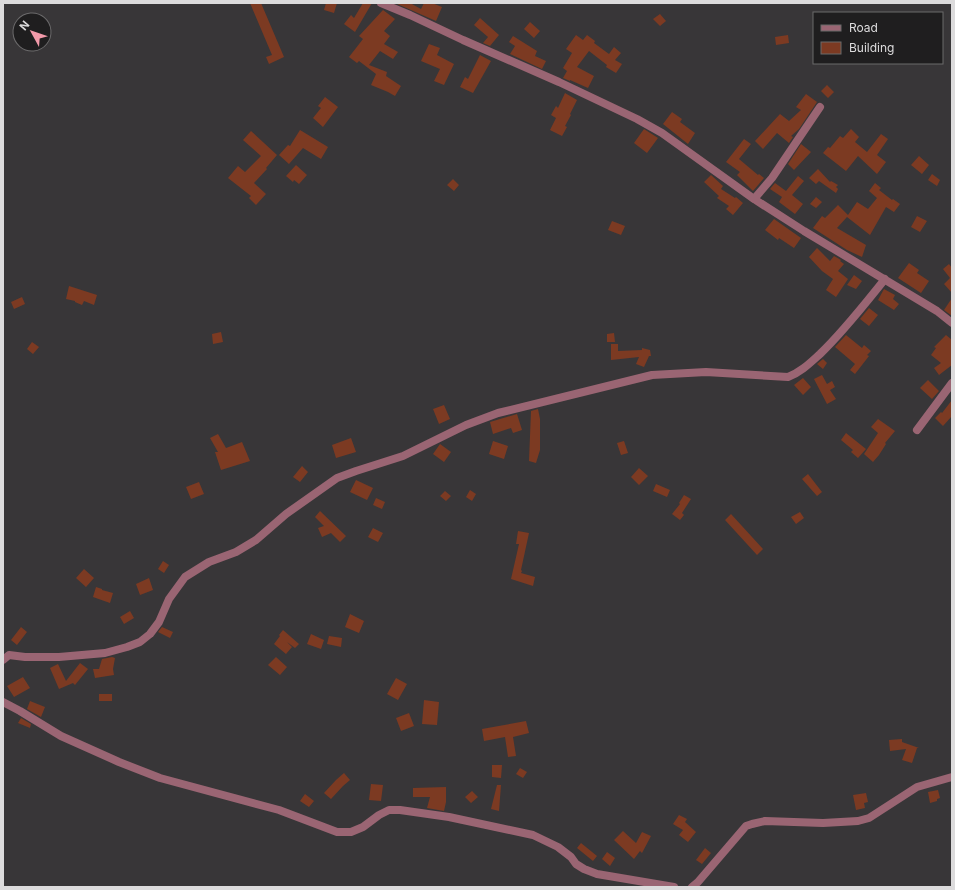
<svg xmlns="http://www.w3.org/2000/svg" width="955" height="890" viewBox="0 0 955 890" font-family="Inter,sans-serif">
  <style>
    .building { fill: #7c3a22 }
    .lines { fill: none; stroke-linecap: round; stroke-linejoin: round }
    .minor { stroke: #9a6573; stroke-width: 8 }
  </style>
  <rect width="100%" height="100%" fill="#383638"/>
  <!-- building -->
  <path class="building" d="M250,3H261L284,57L269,64L266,57L272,55Z
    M326,3H337L334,13L324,10Z
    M363,3H372L355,32L344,24L351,15L354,18Z
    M395,3H410L421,9L424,3H432L442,7L436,21Z
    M383,10L395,19L384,31L390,36L384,44L398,52L393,59L380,51L369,65L387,72L386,76L401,86L395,96L388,92L371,85L376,74L359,61L357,63L349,57L363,39L359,36Z
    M660,14L666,21L660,26L653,19Z
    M480,18L499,35L490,46L483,43L488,37L474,25Z
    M530,22L540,31L534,38L524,29Z
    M576,35L583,40L587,35L595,41L594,43L609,54L614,47L621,53L615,60L622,64L616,73L606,67L607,65L589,51L577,67L594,76L588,88L570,80V81L563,78L567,71L563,68L572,53L566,49Z
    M788,35L789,43L776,45L775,37Z
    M513,36L537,51L535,56L546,61L542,69L510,54L515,46L509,42Z
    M429,44L440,48L437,55L454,64L444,85L434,81L440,69L421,61Z
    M480,55L491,61L473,93L460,87L465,77L468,79Z
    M827,85L834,92L828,98L821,91Z
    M565,93L577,100L570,114L571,115L565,126L567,127L562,136L550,130L556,118L551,115L556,106L558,108Z
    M806,94L817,102L799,129L791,136L793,137L789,143L777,133L763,149L755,141L780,114L789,121L801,110L796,107Z
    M325,97L338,107L323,127L313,118L321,108L318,106Z
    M672,112L682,119L680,122L695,133L688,144L663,124Z
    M644,129L658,138L647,153L634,143Z
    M851,129L859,137L855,142L867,152L881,134L888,139L877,155L886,162L877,174L858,156L846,171L823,153L828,147L830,148L840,136L843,138Z
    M300,130L328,147L321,159L303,148L289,164L279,155L288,145L290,146Z
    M251,131L277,155L266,168L267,169L254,183L266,194L256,205L249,198L251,196L228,178L238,166L245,172L261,156L243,140Z
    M744,139L751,144L739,159L758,175L759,174L764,178L753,191L737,175L740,172L726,162Z
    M801,144L811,152L794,170L788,164Z
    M919,156L929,165L922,174L911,165Z
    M296,165L307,175L299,184L294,180L293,182L286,176Z
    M818,169L830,182L831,181L838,185L836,187L838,189L836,193L819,181L816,184L809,178Z
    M932,174L940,180L937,186L928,180Z
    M711,175L723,186L721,189L735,198L736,197L743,203L733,215L726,209L729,206L717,198L719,196L704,182Z
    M798,176L804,181L792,195L803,204L795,214L779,202L782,197L770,189L775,183L786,191Z
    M453,179L459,185L454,191L447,185Z
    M875,183L881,188L879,190L892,200L893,199L900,204L894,212L886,207L870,235L847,217L837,228L866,245L862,257L847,250L813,228L822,216L825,218L838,205L848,215L857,202L868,209L877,198L869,191Z
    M816,197L822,202L816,208L810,204Z
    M917,216L927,221L920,232L911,227Z
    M774,219L801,238L794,248L779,238L778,240L765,230Z
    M612,221L625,226L621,235L608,230Z
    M817,248L830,261L834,256L841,260L840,261L844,264L838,271L848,279L836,297L826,290L833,279L822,271L809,257Z
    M909,263L919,270L917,273L929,281L921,293L898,278Z
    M949,264L952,268V293L944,284L950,278L943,269Z
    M854,275L862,281L856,289L847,285Z
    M69,286L97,295L94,305L84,301L82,305L75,302V301L66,299Z
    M884,289L895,295L893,299L899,304L894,310L878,300Z
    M22,297L25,304L14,309L11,302Z
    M952,298V316L944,310Z
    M869,308L878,315L869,326L860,319Z
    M221,332L223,342L213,344L212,334Z
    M614,333L615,342H607V334Z
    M846,335L862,348L864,345L871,351L867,355L869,356L855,374L850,370L855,364L835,347Z
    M946,335L952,340V365L939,375L934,368L941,363L931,355L936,348L934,347Z
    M32,342L39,347L33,354L27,349Z
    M611,344H618V351L642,350V348L650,350L651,356H649L644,367L636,364L639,357L611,360Z
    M823,359L827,363L823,369L817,364Z
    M822,375L827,384L832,381L835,387L830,390L836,399L827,404L814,379Z
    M803,378L811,387L803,395L794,385Z
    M928,380L939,391L932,399L920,388Z
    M952,400V416L943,426L935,418L941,412L942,413Z
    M444,405L450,419L439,424L433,409Z
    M538,409L540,419V450L536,463L529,461L531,411Z
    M517,414L522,430L513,433L511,428L493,434L490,422Z
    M878,419L895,431L885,443L886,444L879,455L873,462L864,454L878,433L871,427Z
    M846,433L866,449L858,458L851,452L853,450L841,440Z
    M218,434L226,448L242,442L250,461L221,470L215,452H218L210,438Z
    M351,438L356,452L336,458L332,445Z
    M493,441L508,446L504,459L489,454Z
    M624,441L628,453L621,455L617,443Z
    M440,444L451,452L444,462L433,454Z
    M302,466L308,472L300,482L293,477Z
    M639,468L648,476L639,485L631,477Z
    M808,474L822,492L817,496L802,479Z
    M356,480L373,488L367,500L350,492Z
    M199,482L204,494L191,499L186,487Z
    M656,484L670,490L667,497L653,491Z
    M470,490L476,494L472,501L466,497Z
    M445,491L451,496L446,501L440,496Z
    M684,495L691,499L682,513L684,515L680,520L672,514L680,504L679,503Z
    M376,498L385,502L382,509L373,505Z
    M320,511L346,536L340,542L331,533L322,537L318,528L324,526L315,517Z
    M800,512L804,518L796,524L791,517Z
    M731,514L763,549L757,555L725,520Z
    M373,528L383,533L378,542L368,537Z
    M518,531L529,533L521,570L522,571L521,573L535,577L533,586L511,579L519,544H516Z
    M163,561L169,565L164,573L158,569Z
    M84,569L94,578L86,587L76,578Z
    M149,578L153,590L140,595L136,584Z
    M96,587L102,589V590L113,593L110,603L93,597Z
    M130,611L134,618L124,624L120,617Z
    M350,614L364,621L359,633L345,627Z
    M21,627L27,632L17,645L11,640Z
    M162,627L173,632L170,638L158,632Z
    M283,630L299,644L295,648L287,642L292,647L286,654L274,644L280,636L279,635Z
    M311,634L324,640L321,649L307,644Z
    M329,636L342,638L341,647L327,644Z
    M112,657L115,658L113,669L114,675L95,678L93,669H99L102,659Z
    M276,657L287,667L280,675L268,665Z
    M80,663L88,669L75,685L73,683L59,689L50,668L58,664L66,681Z
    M23,677L30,688L14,697L7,686Z
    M396,678L407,684L398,700L387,694Z
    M99,694H112V701H99Z
    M424,700L439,702L437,725L422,724Z
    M30,701L45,707L41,717L27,709Z
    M409,713L414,726L401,731L396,718Z
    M21,718L31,724L30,728L18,723Z
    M526,721L529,733L513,737L516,756L508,757L505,737L484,741L482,729Z
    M902,739V742L919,748H917L912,763L902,760L906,749L890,751L889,740Z
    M492,765H502L501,778L492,777Z
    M520,768L527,772L523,778L516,774Z
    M344,773L350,780L343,786L331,799L324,793L336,780Z
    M371,784L383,785L381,801L369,800Z
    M497,785H501L499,811L491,809Z
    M446,787V802L444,811L427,808L430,797H413V788Z
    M938,790L940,798L937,799V801L930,803L928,792Z
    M472,791L478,797L471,803L465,797Z
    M866,793L868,802L864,803L865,808L856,810L853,795Z
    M305,794L314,801L309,807L300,801Z
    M679,815L687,819L685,822L696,832L688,842L679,835L683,830L673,824Z
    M623,831L636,843L642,832L651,836L642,853L640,851L634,859L614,840Z
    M581,843L597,856L593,861L577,848Z
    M705,848L711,853L702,864L696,860Z
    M607,852L615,858L610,866L602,859Z"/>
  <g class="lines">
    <!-- minor -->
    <path class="minor" d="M381,3L410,15L463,40L559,82L637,119L662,133L754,199L804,231L937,311L952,323
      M754,199L772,178L820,107
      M917,430L952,383
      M3,660L9,655L25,657H59L105,653L127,647L140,642L150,634L159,622L169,599L185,577L209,562L236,552L256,540L286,514L337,478L356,471L403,456L466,425L498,413L652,375L706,372L788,377C801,372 810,363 820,354C844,331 864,305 885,279
      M3,702L20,711L61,736L119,762L160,778L279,810L337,832H351L363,827L379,815L389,810H400L449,817L533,835L558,847L571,857L576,864L584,869L597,874L674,887
      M692,887L698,882L746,826L752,824L765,821L823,823L858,821L869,818L917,787L952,777"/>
  </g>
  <!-- border -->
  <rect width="955" height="890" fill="none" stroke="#dcdbdc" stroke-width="8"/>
  <!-- legend -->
  <rect x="813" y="12" width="130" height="52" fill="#1f1e1f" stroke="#6b6a6b"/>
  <rect x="821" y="25" width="20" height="6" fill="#9a6573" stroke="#6b6a6b"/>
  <text x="849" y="32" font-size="12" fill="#dcdbdc">Road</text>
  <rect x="821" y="42" width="20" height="12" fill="#7c3a22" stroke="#6b6a6b"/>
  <text x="849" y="52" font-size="12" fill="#dcdbdc">Building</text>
  <!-- north arrow -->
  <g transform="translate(32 32) rotate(310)"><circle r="19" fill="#1f1e1f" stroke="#6b6a6b"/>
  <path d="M0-3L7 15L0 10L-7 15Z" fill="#f39aaa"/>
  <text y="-6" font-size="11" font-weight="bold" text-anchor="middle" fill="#dcdbdc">N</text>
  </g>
</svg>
